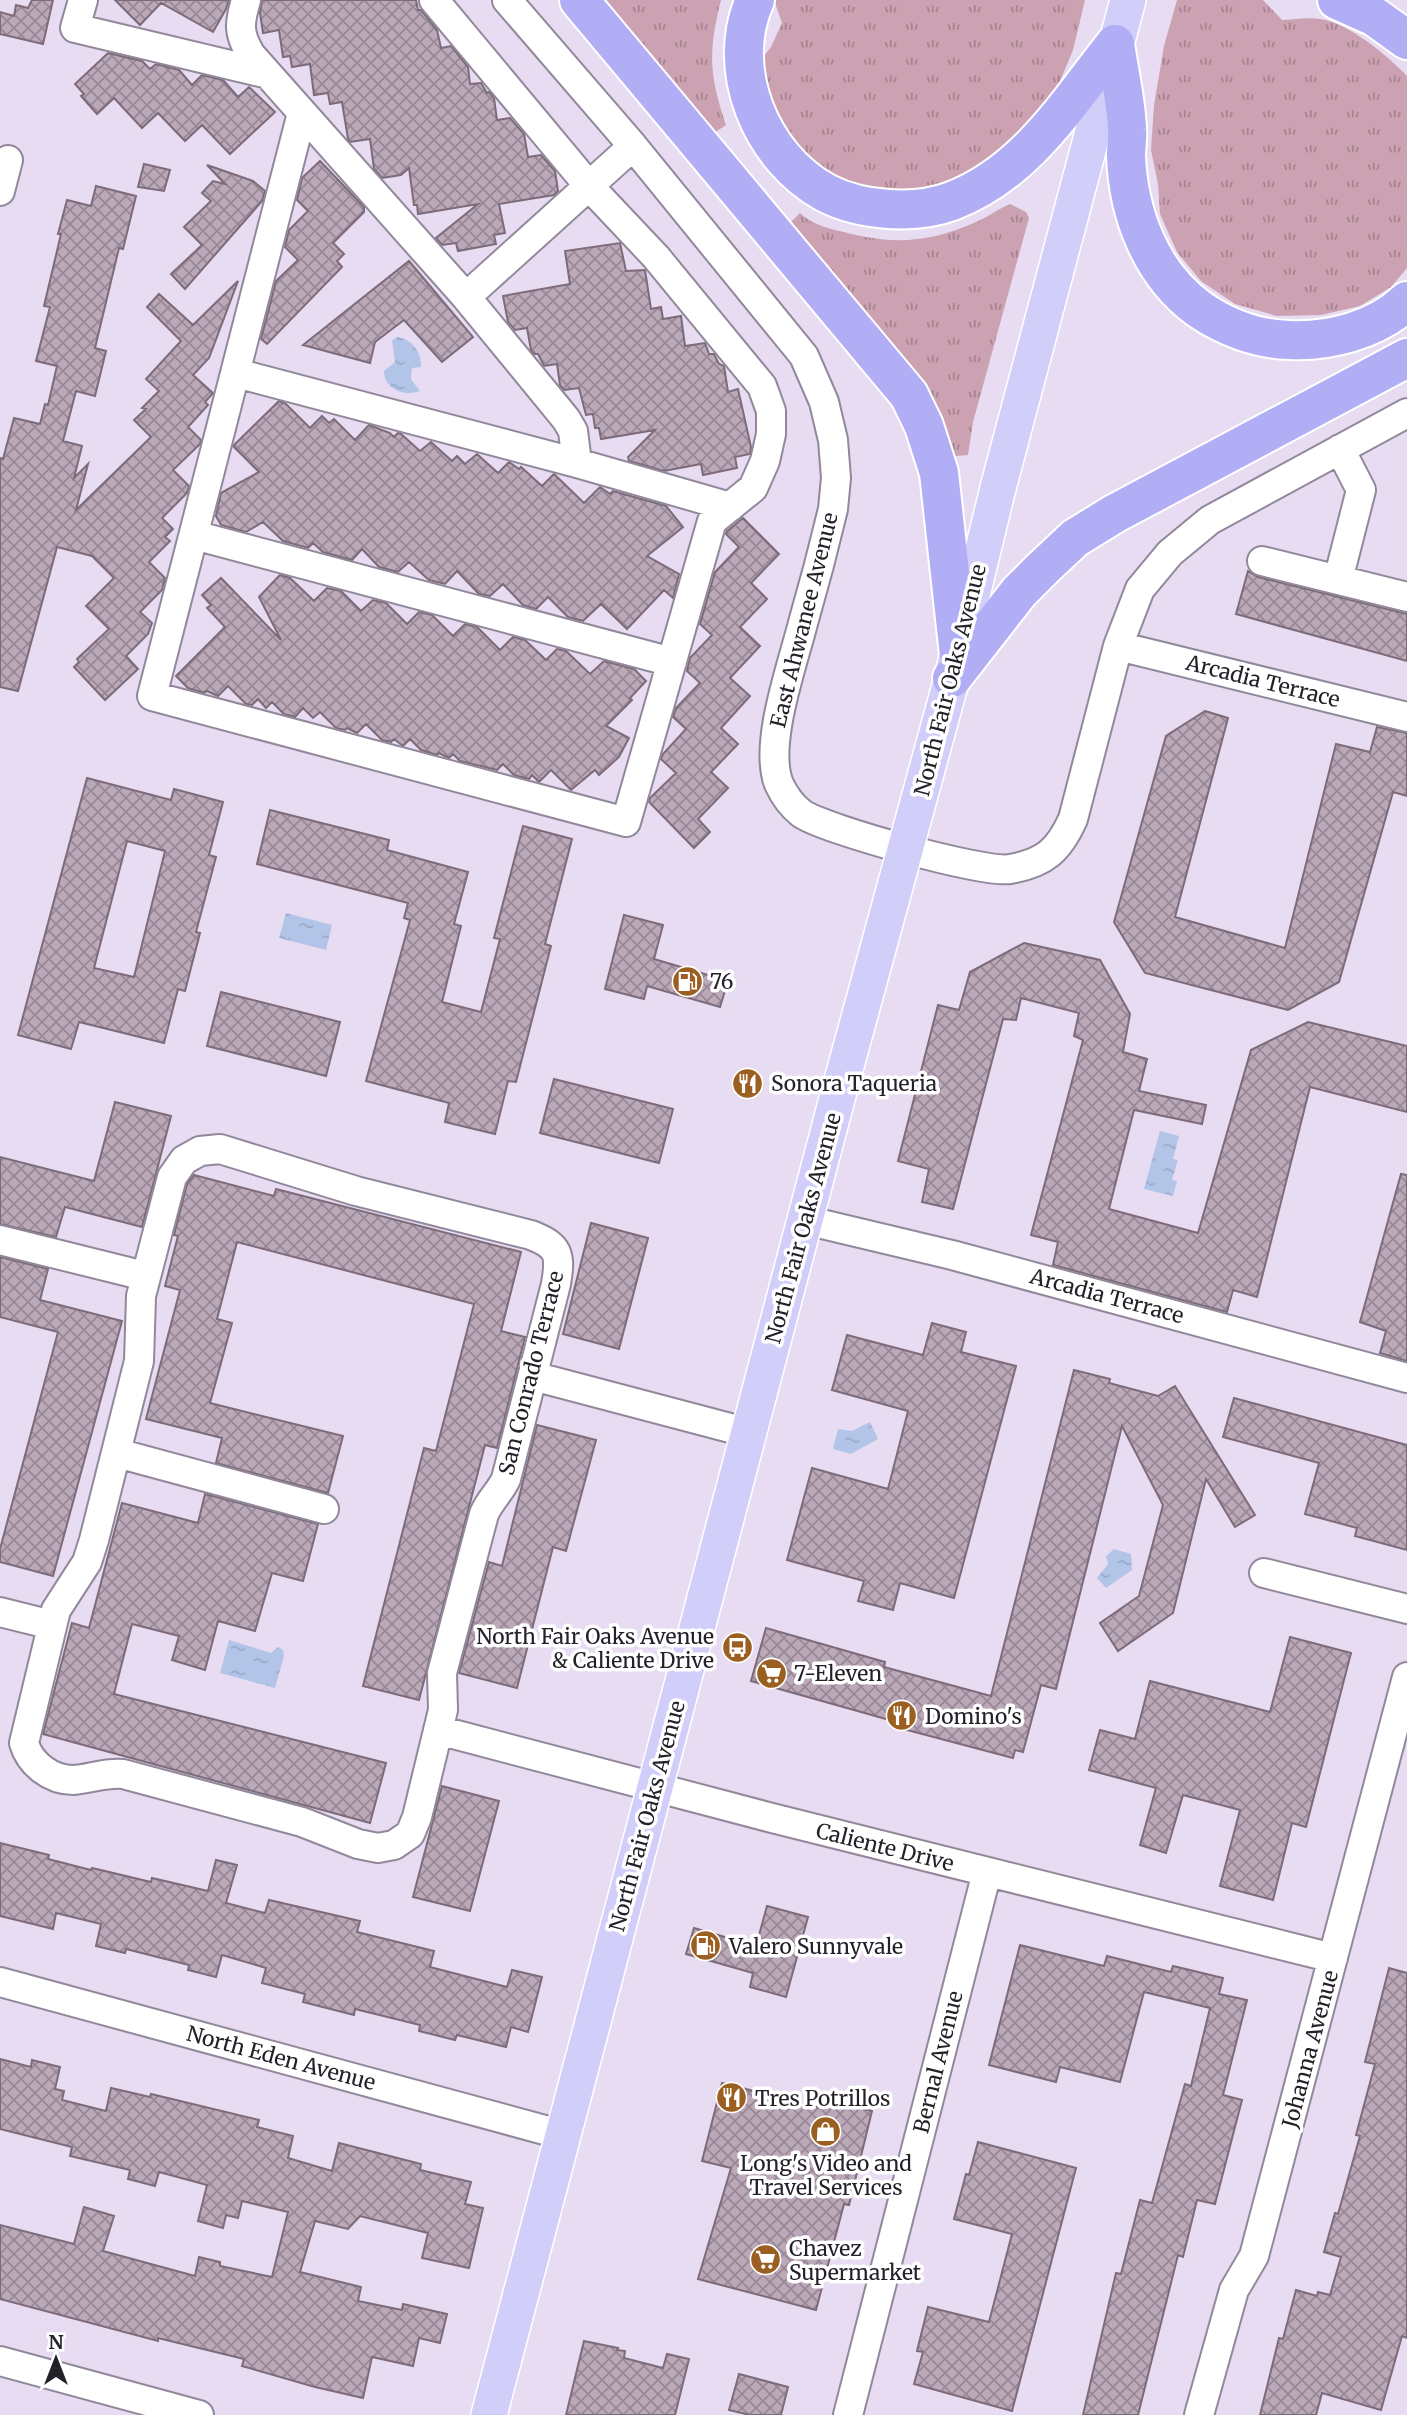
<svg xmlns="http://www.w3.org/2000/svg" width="1407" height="2415" viewBox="0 0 1407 2415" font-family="Merriweather,serif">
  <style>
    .grass { fill: url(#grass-tufts) }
    .water { fill: url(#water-ripples) }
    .building { fill: url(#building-cross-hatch); stroke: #7d6b7a; stroke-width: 2; fill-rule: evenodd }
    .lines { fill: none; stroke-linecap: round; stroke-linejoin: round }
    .minor-casing { stroke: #92889b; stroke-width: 32 }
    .major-casing { stroke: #fff; stroke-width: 38 }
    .highway-casing { stroke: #fff; stroke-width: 42 }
    .minor { stroke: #fff; stroke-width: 28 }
    .major { stroke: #d1cefa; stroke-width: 35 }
    .highway { stroke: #b2aef6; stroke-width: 38 }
    .labels { text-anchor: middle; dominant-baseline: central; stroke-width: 7; stroke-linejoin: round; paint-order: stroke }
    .street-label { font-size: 21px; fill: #242028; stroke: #fff }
    .poi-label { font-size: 21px; fill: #242028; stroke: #fff; text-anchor: start }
  </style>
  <defs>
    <pattern id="grass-tufts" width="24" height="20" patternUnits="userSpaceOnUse" patternTransform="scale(1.75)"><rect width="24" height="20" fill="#cca1b1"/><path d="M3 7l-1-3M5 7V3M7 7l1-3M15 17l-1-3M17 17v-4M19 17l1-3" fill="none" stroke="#a58390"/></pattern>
    <pattern id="water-ripples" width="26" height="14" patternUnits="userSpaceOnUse" patternTransform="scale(1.75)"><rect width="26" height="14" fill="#b2c5e9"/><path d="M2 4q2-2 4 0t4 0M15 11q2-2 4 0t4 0" fill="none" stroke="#99a9c8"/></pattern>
    <pattern id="building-cross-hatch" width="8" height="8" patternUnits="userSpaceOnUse" patternTransform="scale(1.75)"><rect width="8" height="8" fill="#bba8b8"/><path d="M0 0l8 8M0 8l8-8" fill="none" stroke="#988896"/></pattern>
  </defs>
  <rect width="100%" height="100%" fill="#e7dcf1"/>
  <!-- grass -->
  <path class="grass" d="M587,0H721C708,52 709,75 726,125L705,139Z
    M774,0H1085L1073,50L1056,91L1025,136L980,170L928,193L894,200L826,183L773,119L758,64L771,47L782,23Z
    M1177,0H1263L1282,20C1294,20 1308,17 1320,19C1349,23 1388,56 1407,76V268L1391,287L1360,306L1321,315L1277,316L1235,304L1201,281L1177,252L1160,214L1158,184L1151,150L1154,105L1164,46Z
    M1010,204L1026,212L1029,218L973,422L968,455L945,457L783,230L800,213C811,224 829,229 844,232C893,245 929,243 976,222C988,217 998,209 1010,204Z"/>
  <!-- water -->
  <path class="water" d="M398,337C413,340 422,353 421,367L412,368L411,379L420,391C404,397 384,389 384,371L395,362L392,340Z
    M286,913L332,925L326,950L279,938Z
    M1160,1131L1179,1136L1173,1159L1178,1160L1172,1180L1177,1181L1173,1196L1144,1189Z
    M870,1422L878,1439L851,1454L833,1449L838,1429L852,1431Z
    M1114,1549L1131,1554L1132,1570L1106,1588L1097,1578L1108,1564L1106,1556Z
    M229,1640L271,1653L278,1647L283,1650L284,1656L275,1688L220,1673Z"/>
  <!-- building -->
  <path class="building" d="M32,0H53L43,44L0,34V12L14,16L16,5L28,8Z
    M115,0H229L226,9L213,32L161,3L140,25Z
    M262,0H416L418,10H421L437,30L441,48L451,46L468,67L470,84L481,83L487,93L489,92L494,98L497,120L510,118L524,134L528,157L541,155L555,171L558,191L554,195L499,204L505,233L494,235L496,244L458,251L456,243L442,245L436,238L478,204L418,214L417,205H414L409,168L401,175L382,178L374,169L370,139L350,142L348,139L342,102L330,104L328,93L314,95L310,64L292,67L290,56L283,57L279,30L263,33L260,13Z
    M108,53L142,61L150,69L156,64L179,70L192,85L202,75L223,80L238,97L249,87L275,112L230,154L202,125L185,141L158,113L142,128L114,98L97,114L81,96L84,94L75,84Z
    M320,161L364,207V212L333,243L344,254L337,261L342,267L267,344L261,339L276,281L298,260L285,247L289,230L308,211L297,200L302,178Z
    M144,164L170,170L164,191L138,187Z
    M207,165L253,181L265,191L262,201L185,289L171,274L202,245L184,227L211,201L202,193L213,181L225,184Z
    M96,186L136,196L123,249L119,248L95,348L106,351L95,396L76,391L63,441L82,446L74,478L88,464L76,510L151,437L134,420L146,409L142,408L159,391L146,379L181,341L147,307L159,294L193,325L238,281L209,358L193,375L213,393L205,402L208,405L188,427L201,440L200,444L173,470L189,486L187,493L162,518L173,529L165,537L170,541L149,562L165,578L162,590L140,612L152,623L148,634L126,656L138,669L105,700L74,667L79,662L77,659L109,629L86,606L114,578L92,556L57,547L18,691L0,687V458L3,459L14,418L40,424L45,404L48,405L57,366L36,361L50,307L44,306L61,234H58L67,200L91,206Z
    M620,243L626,271L645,270L651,309L661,307L663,319L681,316L685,346L705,343L709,354H714L719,364L724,366L728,392L738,389L751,447L750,454L735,457L737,468L703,475L701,464L664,471L629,461L628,457L655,430L601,439L599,428H595L593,414L586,415L579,388L564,390L560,385L557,364L544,366L538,354H534L531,350L527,328L515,330L508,322L503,296L570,284L565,251Z
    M409,261L473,337L442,362L404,320L375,342L370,363L303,345Z
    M279,401L286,404L310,428L322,416L329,423L334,419L355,440L369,425L390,433L394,437L398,433L401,434L420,451L431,442L452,461L457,456L465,464L477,454L498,473L509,462L519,469L521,467L542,486L554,474L584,503L600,487L610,494L613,491L666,506L683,527L647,556L679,574L673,598L664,590L627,629L601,604L583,621L568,617L548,597L536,609L523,605L503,584L490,596L479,594L457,571L445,584L429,580L409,562L398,572L379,567L362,549L352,560L323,552L313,543L308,548L283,541L263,522L246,532L221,525L216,516L221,493L259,472L233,446Z
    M743,518L779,554L751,583L767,599L740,627L760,646L730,678L750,696L721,728L738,744L711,772L728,788L698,819L710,832L694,848L649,802L650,798L676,773L661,759L663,754L686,729L673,717L676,708L700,683L687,671L690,658L712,635L700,624L715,572L739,547L726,534L727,531Z
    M1248,571L1258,577L1407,614V661L1236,614Z
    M280,575L290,578L314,601L327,588L341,591L361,611L373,600L386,603L407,624L419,612L432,615L453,636L465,624L477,627L500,650L513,637L525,640L546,660L557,649L566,651L590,674L604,661L634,669L646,681L630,698L632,700L606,726L629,738L619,757L599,775L595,770L571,790L551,770L539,782L532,775L529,779L514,775L503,764L497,770L460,761L453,754L449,758L439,753L437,755L421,750L410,739L403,746L394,739L391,742L382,740L366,724L357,733L347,728L345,730L336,728L320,712L313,718L303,708L295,717L284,714L272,702L266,708L258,699L252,705L246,704L228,686L218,696L207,691L204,693L188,688L176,676L225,627L207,608L211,605L202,595L221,578L281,640L259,597Z
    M1205,711L1228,718L1175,917L1285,948L1336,744L1370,752L1377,727L1407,733V796L1393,792L1339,982L1288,1010L1145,973L1114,922L1166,736Z
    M87,778L171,800L174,789L223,802L209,855L216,857L196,932L200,933L185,991L178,989L164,1043L79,1022L71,1049L18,1035ZM127,841L165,851L134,977L94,968Z
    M270,810L389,840L387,850L468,872L454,924L461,926L442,1002L481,1012L500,939L494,938L523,826L572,839L545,944L551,946L516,1082L508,1081L495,1134L445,1122L449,1103L366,1081L410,920L404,918L408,903L257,864Z
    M624,915L663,925L654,959L728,981L720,1007L647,986L644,999L605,989Z
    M1024,943L1100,960L1130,1014L1123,1052L1147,1059L1139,1091L1206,1105L1202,1124L1134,1110L1109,1209L1198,1233L1251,1050L1308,1022L1407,1046V1112L1310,1087L1257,1297L1233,1290L1227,1312L1053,1265L1058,1242L1031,1235L1083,1040L1074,1036L1079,1013L1021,998L1016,1020L1003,1019L953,1209L922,1202L929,1169L898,1161L938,1005L959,1010L970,972Z
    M221,992L340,1022L326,1076L207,1046Z
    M554,1079L673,1109L659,1163L540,1133Z
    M115,1102L171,1116L142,1227L65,1207L56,1237L0,1224V1157L94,1181Z
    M1401,1174L1407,1175V1361L1380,1353L1386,1331L1360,1322Z
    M194,1175L274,1196L276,1189L521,1252L501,1331L525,1337L497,1448L485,1445L419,1700L363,1686L424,1448L436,1451L474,1304L237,1242L217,1319L232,1323L210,1403L343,1436L328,1493L216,1463L222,1438L146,1419L180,1290L165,1286L178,1236L174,1235L187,1184Z
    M591,1223L648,1238L619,1349L563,1334Z
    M0,1257L48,1269L40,1300L122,1321L53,1576L0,1562V1549L58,1332L0,1317Z
    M932,1323L966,1332L961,1352L1016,1366L954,1598L900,1583L893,1610L858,1601L864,1581L787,1560L812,1468L888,1489L908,1411L832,1390L847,1335L923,1355Z
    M1074,1370L1110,1379L1109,1383L1158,1396L1175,1386L1255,1515L1235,1527L1206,1479L1173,1613L1118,1651L1100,1623L1139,1596L1163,1505L1122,1426L1056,1689L1041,1685L1023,1752L1015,1750L1013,1758L892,1726L893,1721L751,1681L766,1628L885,1662L884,1667L991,1696Z
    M1234,1398L1407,1445V1550L1355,1536L1357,1528L1305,1514L1319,1463L1223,1437Z
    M537,1425L596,1440L566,1551L553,1547L517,1688L459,1673L489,1562L502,1566Z
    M205,1494L318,1524L303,1581L272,1573L255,1631L218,1621L205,1670L172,1660L179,1636L132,1624L114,1694L386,1763L370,1823L43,1734L72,1623L89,1628L122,1503L198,1523Z
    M1290,1637L1351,1653L1306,1827L1292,1823L1273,1900L1220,1886L1240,1810L1183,1795L1166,1853L1140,1845L1156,1788L1089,1770L1100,1730L1135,1739L1150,1681L1270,1712Z
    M442,1786L499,1801L470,1911L413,1897Z
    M0,1843L49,1855L48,1859L91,1870L92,1868L151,1882L152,1878L208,1891L216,1860L237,1865L226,1903L265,1913L269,1900L360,1921L357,1932L434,1951L430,1967L507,1987L512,1970L542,1977L528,2032L511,2027L506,2047L457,2035L455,2040L419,2031L420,2025L355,2009L354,2015L303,2002L305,1994L262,1983L266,1968L222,1955L216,1977L188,1970L189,1965L126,1949L125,1953L96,1946L101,1924L56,1913L53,1929L0,1916Z
    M767,1906L808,1917L786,1997L750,1987L753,1973L686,1954L694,1928L756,1946Z
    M1020,1945L1104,1966L1107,1956L1171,1972L1173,1966L1223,1978L1219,1994L1247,2000L1223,2095L1242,2100L1215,2204L1197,2200L1183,2257L1178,2255L1138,2415H1083L1116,2273L1121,2274L1140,2200L1152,2203L1185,2084L1191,2086L1210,2008L1144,1992L1120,2082L1060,2067L1056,2082L989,2065Z
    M1389,1968L1407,1973V2338L1402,2336L1381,2410L1322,2393L1316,2415H1260L1279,2338L1283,2339L1296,2290L1317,2296L1318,2292L1330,2295L1341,2257L1324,2252L1335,2213L1338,2214L1360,2136L1356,2135L1375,2064L1365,2062Z
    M0,2059L31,2067L32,2060L60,2067L55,2089L64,2091L62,2100L106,2111L111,2088L150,2097L151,2094L259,2120L257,2127L293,2136L288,2158L332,2171L339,2143L421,2164L420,2170L471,2182L465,2204L483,2208L469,2268L422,2258L428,2233L360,2216L348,2229L315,2221L300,2272L361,2287L358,2301L402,2310L403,2304L447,2314L440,2343L419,2338L413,2366L372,2357L363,2398L315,2387L242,2366L244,2359L158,2338V2341L0,2299V2225L74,2244L84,2207L114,2216L103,2251L195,2276L199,2257L220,2262V2266L272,2277L288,2212L242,2201L238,2218L226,2215L223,2228L198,2221L207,2185L159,2172L155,2186L128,2179L130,2170L70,2156L72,2147L0,2129Z
    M722,2083L825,2109L827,2100L872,2111L849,2205L844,2204L816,2310L698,2279L731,2168L702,2161Z
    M978,2142L1076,2168L1012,2411L914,2384L923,2352L917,2351L928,2307L989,2322L1012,2234L954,2219L966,2174L969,2175Z
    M584,2341L618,2348L617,2350L625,2351L624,2358L663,2368L667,2354L689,2359L675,2415H566Z
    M739,2374L788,2387L781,2415H750L729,2410Z"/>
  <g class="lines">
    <defs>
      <path id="minor" d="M83,0L75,28L268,74
        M246,0C239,24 238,33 251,55L466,297L566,419L573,431L577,463
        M507,0L633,146L804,356L824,402L833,440L836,478L833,509C824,547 814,585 803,623C793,663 763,745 779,784C784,795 791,805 801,813C822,829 986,874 1010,869C1045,863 1059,850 1073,819L1118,646L1140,589L1170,553L1210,520L1407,413
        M302,113L152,696L626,822L712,521L753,488L765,461L771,434V411L762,386L656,257L589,186L434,0
        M0,191L8,160
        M466,297L633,146
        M236,373L577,463L730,507
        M194,535L672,662
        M1262,561L1407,597
        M1338,580L1361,490L1340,449
        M1118,646L1407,717
        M220,1149L356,1191L531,1235C559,1246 561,1254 556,1284L506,1479C500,1492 490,1500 484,1514L442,1673L443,1710L417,1817L410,1834L394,1845L378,1848L358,1844L302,1822L123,1774C106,1772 90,1779 73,1780C51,1780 30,1764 24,1743L56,1610L87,1562L94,1540L139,1361L141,1296L172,1177L184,1160L200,1151Z
        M805,1220L952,1255L1407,1378
        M0,1240L145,1276
        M533,1376L749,1433
        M117,1453L324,1509
        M1264,1573L1407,1609
        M0,1612L52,1625
        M438,1730L772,1818L1333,1958
        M0,1982L563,2135
        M0,2361L199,2415
        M848,2415L987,1872
        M1199,2415L1234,2290L1254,2256L1407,1677"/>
      <path id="major" d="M489,2415L838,1095L952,678L998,488L1128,0"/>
      <path id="highway" d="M579,0L909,395L924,426L939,473L959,655
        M755,0C724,69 761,158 826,193C861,211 915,215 952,201C1026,173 1068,103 1115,44
        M1337,0L1375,17L1407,40
        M1115,44C1119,72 1126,101 1127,129C1128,138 1126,147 1126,155C1128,214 1151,274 1199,309C1225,327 1257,339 1289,340C1329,342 1377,330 1407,301
        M952,678L1019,592L1042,569L1075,538L1114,514L1407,358"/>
    </defs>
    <!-- minor casing -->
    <use href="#minor" class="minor-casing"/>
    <!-- major casing -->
    <use href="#major" class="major-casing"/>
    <!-- highway casing -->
    <use href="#highway" class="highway-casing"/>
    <!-- minor -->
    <use href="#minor" class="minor"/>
    <!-- major -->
    <use href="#major" class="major"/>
    <!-- highway -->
    <use href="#highway" class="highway"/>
  </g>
  <!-- icons -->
  <defs>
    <symbol id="fuel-disc" viewBox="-11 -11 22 22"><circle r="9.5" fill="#9b6021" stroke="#fff"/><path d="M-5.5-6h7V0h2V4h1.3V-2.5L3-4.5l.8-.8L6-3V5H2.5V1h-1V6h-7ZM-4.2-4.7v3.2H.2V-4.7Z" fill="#fff"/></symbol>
    <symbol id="restaurant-disc" viewBox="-11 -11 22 22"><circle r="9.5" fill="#9b6021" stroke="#fff"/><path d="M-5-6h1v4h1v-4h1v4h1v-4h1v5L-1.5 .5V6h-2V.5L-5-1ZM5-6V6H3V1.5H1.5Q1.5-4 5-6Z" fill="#fff"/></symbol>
    <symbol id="bus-disc" viewBox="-11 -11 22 22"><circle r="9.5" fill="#9b6021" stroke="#fff"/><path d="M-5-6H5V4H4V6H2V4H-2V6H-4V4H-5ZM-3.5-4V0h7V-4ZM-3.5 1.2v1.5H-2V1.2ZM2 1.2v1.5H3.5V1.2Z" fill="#fff"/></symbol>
    <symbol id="supermarket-disc" viewBox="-11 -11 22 22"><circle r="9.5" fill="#9b6021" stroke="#fff"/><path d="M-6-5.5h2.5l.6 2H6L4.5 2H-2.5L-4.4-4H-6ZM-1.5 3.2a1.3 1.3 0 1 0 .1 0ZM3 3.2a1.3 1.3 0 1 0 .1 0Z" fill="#fff"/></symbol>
    <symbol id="shop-disc" viewBox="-11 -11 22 22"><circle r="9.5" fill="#9b6021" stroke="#fff"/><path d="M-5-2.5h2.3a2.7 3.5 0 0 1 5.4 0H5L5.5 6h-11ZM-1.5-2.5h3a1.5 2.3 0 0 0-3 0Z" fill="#fff"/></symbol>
  </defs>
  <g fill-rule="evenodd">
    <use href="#fuel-disc" x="670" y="964" width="35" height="35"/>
    <use href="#restaurant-disc" x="730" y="1066" width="35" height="35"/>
    <use href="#bus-disc" x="720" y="1630" width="35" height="35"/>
    <use href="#supermarket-disc" x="754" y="1656" width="35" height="35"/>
    <use href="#restaurant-disc" x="884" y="1698" width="35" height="35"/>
    <use href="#fuel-disc" x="688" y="1928" width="35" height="35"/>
    <use href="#restaurant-disc" x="714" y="2080" width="35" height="35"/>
    <use href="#shop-disc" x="808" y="2114" width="35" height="35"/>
    <use href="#supermarket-disc" x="748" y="2242" width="35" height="35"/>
  </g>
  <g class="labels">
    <!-- street labels -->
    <g class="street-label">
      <text transform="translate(804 620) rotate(-76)">East Ahwanee Avenue</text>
      <text transform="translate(950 680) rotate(-76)">North Fair Oaks Avenue</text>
      <text transform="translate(1263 681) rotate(14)">Arcadia Terrace</text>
      <text transform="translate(803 1228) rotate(-75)">North Fair Oaks Avenue</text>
      <text transform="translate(1107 1296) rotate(15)">Arcadia Terrace</text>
      <text transform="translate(531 1373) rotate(-76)">San Conrado Terrace</text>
      <text transform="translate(647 1816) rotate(-75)">North Fair Oaks Avenue</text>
      <text transform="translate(885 1847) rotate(14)">Caliente Drive</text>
      <text transform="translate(1310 2049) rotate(-75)">Johanna Avenue</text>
      <text transform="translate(281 2058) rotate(15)">North Eden Avenue</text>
      <text transform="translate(938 2062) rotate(-76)">Bernal Avenue</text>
    </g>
    <!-- poi labels -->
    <g class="poi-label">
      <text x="710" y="981">76</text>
      <text x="771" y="1083">Sonora Taqueria</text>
      <text x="714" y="1636" text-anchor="end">North Fair Oaks Avenue<tspan x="714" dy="24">&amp; Caliente Drive</tspan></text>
      <text x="794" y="1673">7-Eleven</text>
      <text x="925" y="1716">Domino's</text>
      <text x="729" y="1946">Valero Sunnyvale</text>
      <text x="755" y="2098">Tres Potrillos</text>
      <text x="826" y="2163" text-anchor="middle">Long's Video and<tspan x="826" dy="24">Travel Services</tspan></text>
      <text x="789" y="2248">Chavez<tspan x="789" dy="24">Supermarket</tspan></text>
    </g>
  </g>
  <!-- north arrow -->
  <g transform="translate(56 2359)" stroke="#ffffff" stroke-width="5" paint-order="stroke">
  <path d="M0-5L12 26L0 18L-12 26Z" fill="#242028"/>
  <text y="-10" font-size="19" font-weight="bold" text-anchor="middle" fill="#242028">N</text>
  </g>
</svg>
